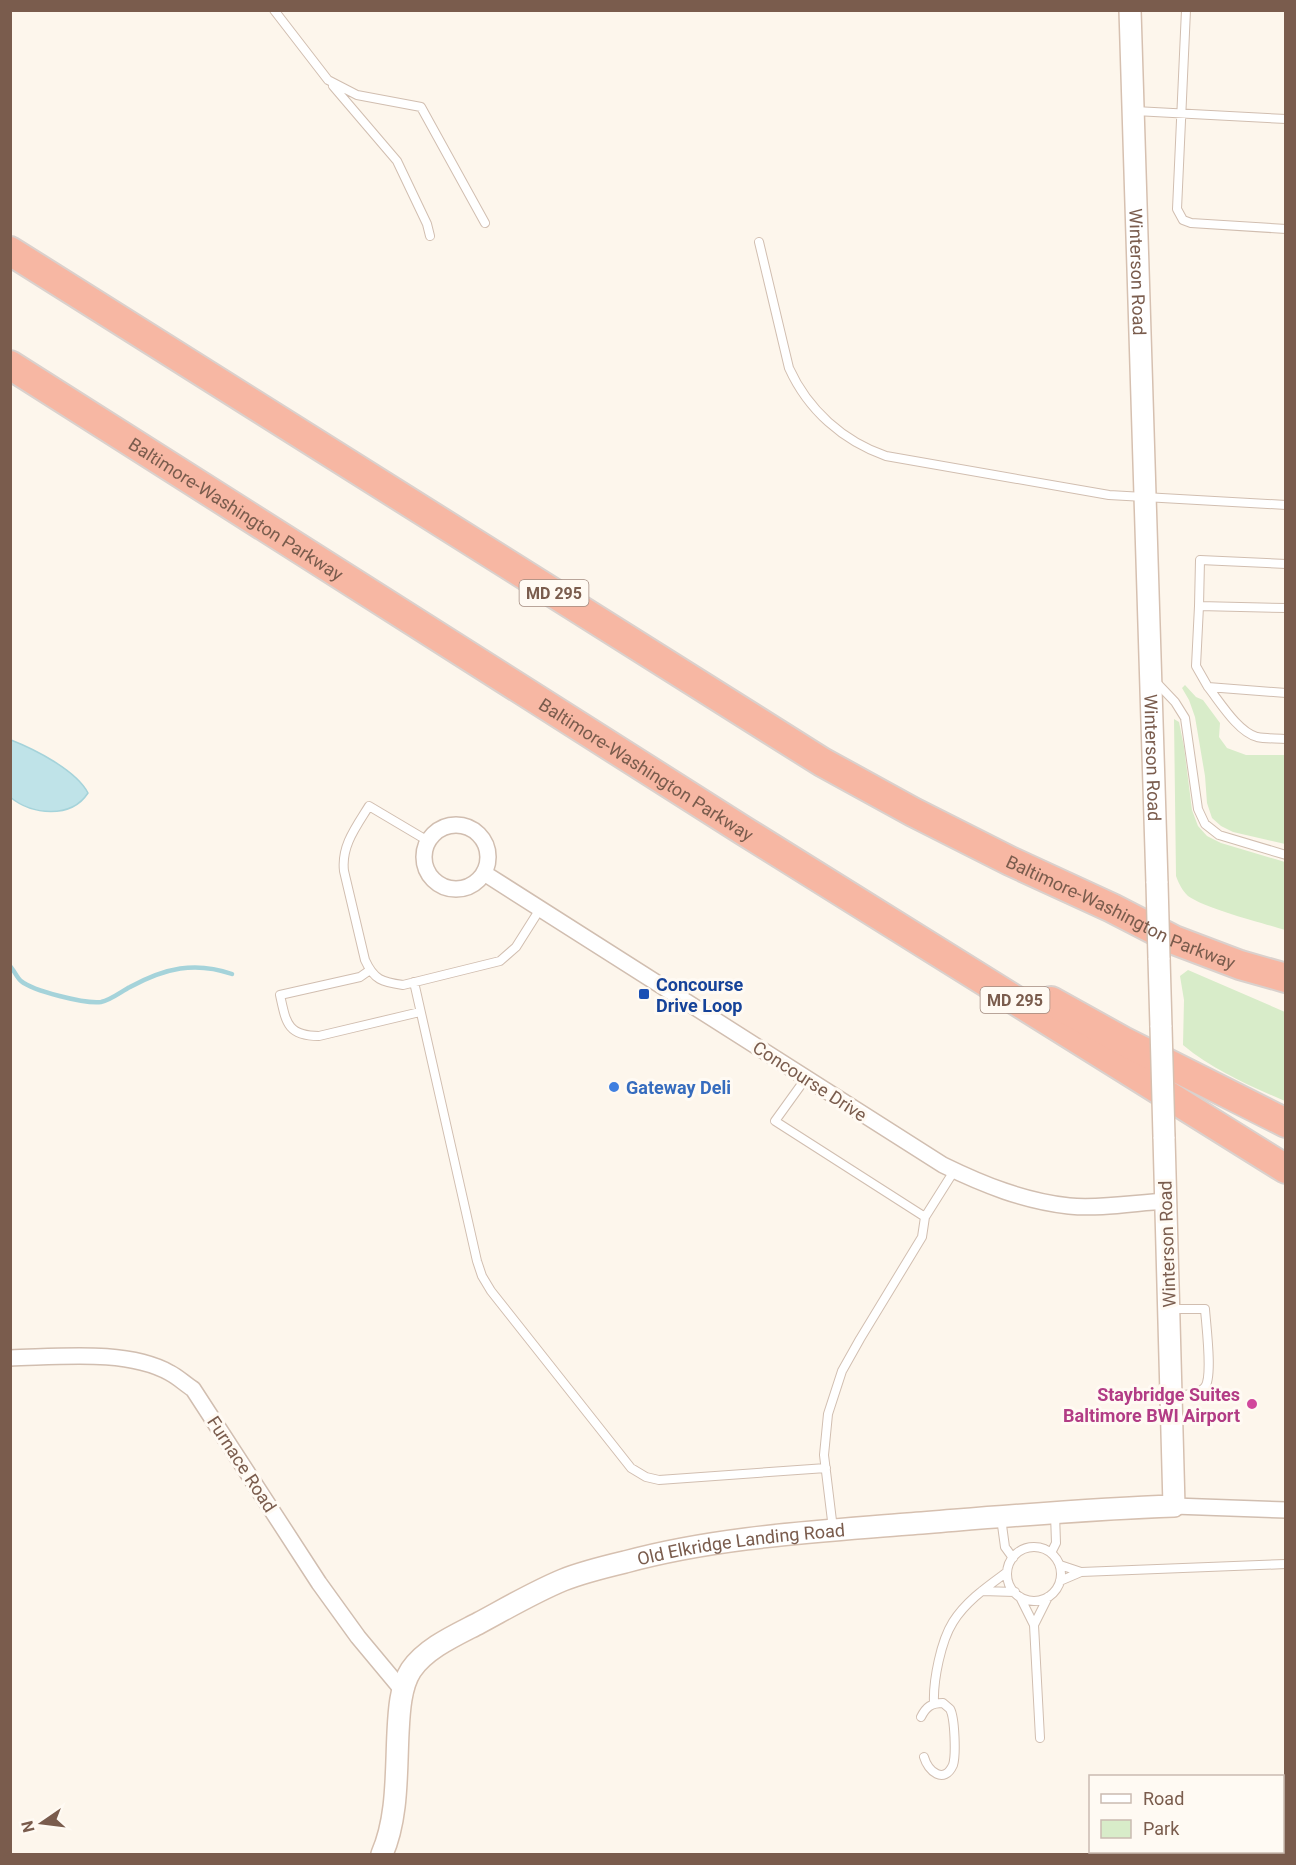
<svg xmlns="http://www.w3.org/2000/svg" width="1296" height="1865" viewBox="0 0 1296 1865" font-family="Roboto,sans-serif">
  <style>
    .green { fill: #d8ecc9 }
    .water { fill: #bfe3e8; stroke: #a5d3da; stroke-width: 1.5 }
    .lines { fill: none; stroke-linecap: round; stroke-linejoin: round }
    .stream { stroke: #a5d3da; stroke-width: 4.5 }
    .lane-casing { stroke: #d1beb0; stroke-width: 10 }
    .street-casing { stroke: #d1beb0; stroke-width: 18 }
    .secondary-casing { stroke: #d6c0b0; stroke-width: 24 }
    .highway-casing { stroke: #dad1cd; stroke-width: 32 }
    .lane { stroke: #fff; stroke-width: 8 }
    .street { stroke: #fff; stroke-width: 15 }
    .secondary { stroke: #fff; stroke-width: 21 }
    .highway { stroke: #f7b7a3; stroke-width: 28 }
    .secondary-bridge-casing { stroke: #d6c0b0; stroke-width: 24; stroke-linecap: butt }
    .secondary-bridge { stroke: #fff; stroke-width: 21 }
    .transit-dot { fill: #1a4fb4; stroke: #fffaf3; stroke-width: 2 }
    .shop-dot { fill: #3f7fe0; stroke: #fffaf3; stroke-width: 2 }
    .hotel-dot { fill: #d1479c; stroke: #fffaf3; stroke-width: 2 }
    .labels { text-anchor: middle; dominant-baseline: central; stroke-width: 6; stroke-linejoin: round; paint-order: stroke }
    .shield { fill: #fffaf3; stroke: #a28b7f; stroke-width: 1.5 }
    .shield-label { font-size: 16px; font-weight: bold; fill: #7a5c4d }
    .street-label { font-size: 18px; fill: #7a5c4d; stroke: #fffaf3 }
    .transit-label { font-size: 18px; font-weight: bold; fill: #164399; stroke: #fffaf3; text-anchor: start }
    .shop-label { font-size: 18px; font-weight: bold; fill: #366cbe; stroke: #fffaf3; text-anchor: start }
    .hotel-label { font-size: 18px; font-weight: bold; fill: #b23c85; stroke: #fffaf3; text-anchor: end }
  </style>
  <rect width="100%" height="100%" fill="#fdf6ec"/>
  <!-- green -->
  <path class="green" d="M1185,685L1196,697L1203,700L1220,723L1219,737L1227,748L1246,755H1285V844L1233,832L1221,826L1212,818L1207,803L1205,776L1195,717L1189,700L1182,688Z
    M1174,719L1179,722L1184,747L1192,810L1198,826L1207,836L1221,843L1285,862V930C1263,923 1206,909 1188,896C1182,890 1179,884 1176,876Z
    M1188,970L1285,1012V1101C1250,1086 1213,1070 1183,1045L1184,1000L1180,976Z"/>
  <!-- water -->
  <path class="water" d="M11,740C34,749 76,770 88,793C71,819 32,815 10,797Z"/>
  <g class="lines">
    <!-- stream -->
    <path class="stream" d="M10,966C14,970 17,978 21,981C33,991 85,1004 101,1002C111,1000 122,991 130,987C165,968 195,961 232,974"/>
    <defs>
      <path id="lane" d="M274,10L328,80L357,95L421,107L485,223
        M1186,10L1177,209L1183,220L1191,223L1286,229
        M333,86L397,161L427,224L430,236
        M1135,111L1286,119
        M759,242L789,368C808,410 843,441 886,456L1109,495L1286,505
        M1199,606L1200,560L1286,564
        M1286,608L1199,606L1196,666L1208,687L1286,693
        M1156,682L1175,702L1185,718L1198,809L1205,824L1219,835L1286,855
        M1208,687C1220,702 1238,732 1257,737C1266,739 1277,738 1286,739
        M428,841L369,806C356,827 341,846 344,871L365,960C374,980 382,982 403,985L500,961L516,947L540,909
        M370,970L360,977L280,995C286,1022 287,1036 319,1036L420,1012
        M414,982L477,1261L482,1276L491,1291L631,1468L646,1477L659,1480L826,1468
        M806,1078L775,1121L925,1217L954,1171
        M1170,1309H1205C1206,1325 1213,1376 1205,1387C1198,1395 1183,1395 1173,1396
        M1001,1518L1005,1547L1013,1558
        M833,1529L824,1455L828,1414L842,1371L860,1339L922,1237L925,1217
        M1007 1574a27 27 0 1 1 54 0a27 27 0 1 1-54 0Z
        M1051,1553L1056,1543L1055,1514
        M1060,1565L1081,1572
        M1060,1581L1081,1572L1286,1564
        M982,1591L1015,1592
        M1020,1597L1034,1625L1040,1738
        M1034,1625L1048,1597
        M934,1703C933,1680 941,1641 953,1622C966,1601 988,1586 1007,1572
        M921,1717C926,1707 931,1703 943,1703C943,1703 950,1709 950,1709C955,1718 956,1756 953,1765C944,1785 928,1771 924,1757"/>
      <path id="street" d="M424 857a32 32 0 1 1 64 0a32 32 0 1 1-64 0Z
        M484,873L943,1165C984,1185 1024,1201 1069,1206C1100,1209 1134,1203 1165,1201
        M10,1358C59,1357 127,1349 170,1373C178,1377 185,1384 193,1389L319,1583L358,1637L403,1691
        M1174,1506L1286,1510"/>
      <g id="secondary">
        <path id="s1" d="M1130,10L1157,883"/>
        <path d="M1159,958L1161,1027"/>
        <path id="s2" d="M382,1854C398,1818 396,1772 398,1733C399,1713 400,1687 411,1670C426,1648 456,1635 479,1623C507,1608 534,1592 563,1580C583,1572 604,1567 625,1562C717,1537 813,1532 908,1524C997,1517 1085,1509 1174,1506L1164,1137"/>
      </g>
      <g id="highway">
        <path id="s3" d="M10,251L822,762L913,812L1010,861L1112,908L1174,940L1240,965L1286,978"/>
        <path id="s4" d="M10,365L744,831L1286,1169"/>
        <path d="M1051,1001L1123,1041L1286,1123"/>
      </g>
    </defs>
    <!-- lane casing -->
    <use href="#lane" class="lane-casing"/>
    <!-- street casing -->
    <use href="#street" class="street-casing"/>
    <!-- secondary casing -->
    <use href="#secondary" class="secondary-casing"/>
    <!-- highway casing -->
    <use href="#highway" class="highway-casing"/>
    <!-- lane -->
    <use href="#lane" class="lane"/>
    <!-- street -->
    <use href="#street" class="street"/>
    <!-- secondary -->
    <use href="#secondary" class="secondary"/>
    <!-- highway -->
    <use href="#highway" class="highway"/>
    <defs>
      <path id="secondary-bridge" d="M1157,883L1159,958
        M1161,1027L1164,1137"/>
    </defs>
    <!-- secondary-bridge casing -->
    <use href="#secondary-bridge" class="secondary-bridge-casing"/>
    <!-- secondary-bridge -->
    <use href="#secondary-bridge" class="secondary-bridge"/>
  </g>
  <!-- markers -->
  <rect class="transit-dot" x="638" y="988" width="12" height="12" rx="3"/>
  <circle class="shop-dot" cx="614" cy="1087" r="6"/>
  <circle class="hotel-dot" cx="1252" cy="1404" r="6"/>
  <g class="labels">
    <!-- shield labels -->
    <g class="shield">
      <rect x="519.5" y="580" width="69" height="26" rx="4.5"/>
      <rect x="980.5" y="987" width="69" height="26" rx="4.5"/>
    </g>
    <g class="shield-label">
      <text x="554" y="593">MD 295</text>
      <text x="1015" y="1000">MD 295</text>
    </g>
    <!-- street labels -->
    <g class="street-label">
      <text stroke="none"><textPath href="#s1" startOffset="262">Winterson Road</textPath></text>
      <text stroke="none"><textPath href="#s4" startOffset="268">Baltimore-Washington Parkway</textPath></text>
      <text stroke="none"><textPath href="#s1" startOffset="748">Winterson Road</textPath></text>
      <text stroke="none"><textPath href="#s4" startOffset="754">Baltimore-Washington Parkway</textPath></text>
      <text stroke="none"><textPath href="#s3" startOffset="1294">Baltimore-Washington Parkway</textPath></text>
      <text transform="translate(810 1081) rotate(33)">Concourse Drive</text>
      <text transform="translate(1167 1244) rotate(-92)">Winterson Road</text>
      <text transform="translate(242 1464) rotate(57)">Furnace Road</text>
      <text stroke="none"><textPath href="#s2" startOffset="548">Old Elkridge Landing Road</textPath></text>
    </g>
    <!-- transit labels -->
    <g class="transit-label">
      <text x="656" y="984">Concourse<tspan x="656" dy="21">Drive Loop</tspan></text>
    </g>
    <!-- shop labels -->
    <g class="shop-label">
      <text x="626" y="1087">Gateway Deli</text>
    </g>
    <!-- hotel labels -->
    <g class="hotel-label">
      <text x="1240" y="1394">Staybridge Suites<tspan x="1240" dy="21">Baltimore BWI Airport</tspan></text>
    </g>
  </g>
  <!-- border -->
  <rect width="1296" height="1865" fill="none" stroke="#7a5c4d" stroke-width="24"/>
  <!-- legend -->
  <rect x="1089" y="1775" width="195" height="78" fill="#fffaf3" stroke="#cabbb1" stroke-width="1.5"/>
  <rect x="1101" y="1794" width="30" height="9" fill="#ffffff" stroke="#cabbb1" stroke-width="1.5"/>
  <text x="1143" y="1805" font-size="18" fill="#7a5c4d">Road</text>
  <rect x="1101" y="1820" width="30" height="18" fill="#d8ecc9" stroke="#cabbb1" stroke-width="1.5"/>
  <text x="1143" y="1835" font-size="18" fill="#7a5c4d">Park</text>
  <!-- north arrow -->
  <g transform="translate(42 1823) rotate(256)" stroke="#fffaf3" stroke-width="4.5" paint-order="stroke">
  <path d="M0-4.5L10 22L0 15L-10 22Z" fill="#7a5c4d"/>
  <text y="-9" font-size="16" font-weight="bold" text-anchor="middle" fill="#7a5c4d">N</text>
  </g>
</svg>
